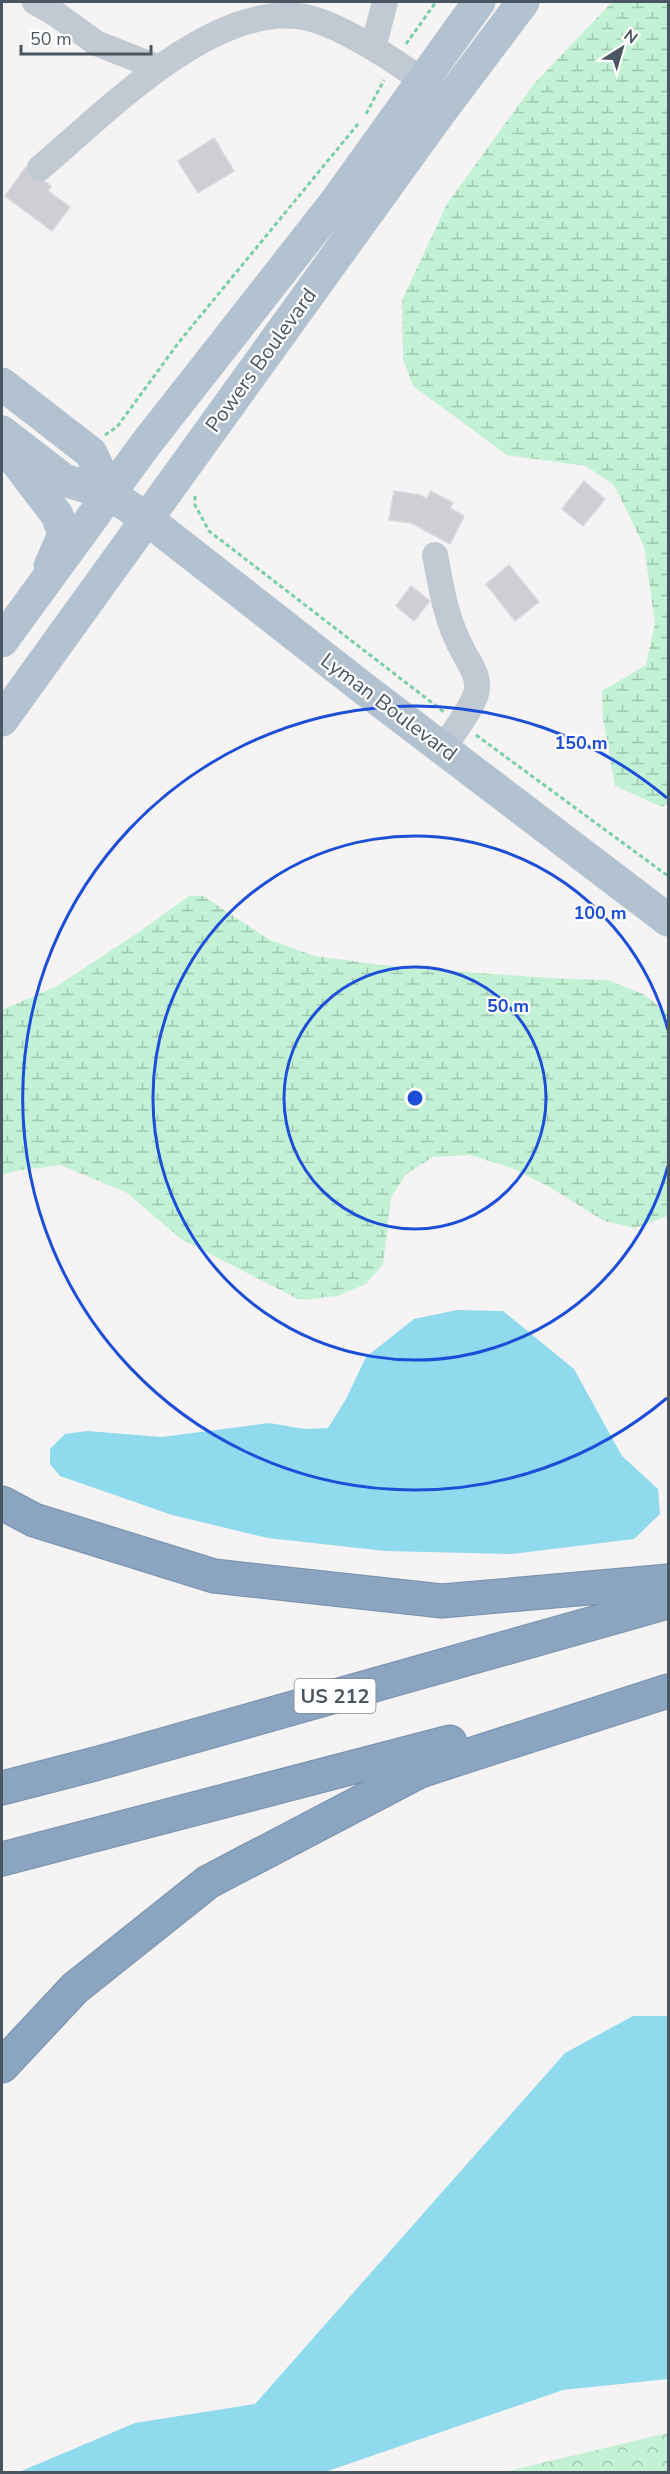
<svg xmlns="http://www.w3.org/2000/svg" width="670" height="2474" viewBox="0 0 670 2474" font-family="'Nunito Sans',sans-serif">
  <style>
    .wetland { fill: url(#wetland-marsh) }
    .park { fill: url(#park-crowns) }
    .water { fill: #90daee }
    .building { fill: #cdcfd5; stroke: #d7d9de; stroke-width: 1.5 }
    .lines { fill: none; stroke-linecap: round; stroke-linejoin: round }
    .highway-casing { stroke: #7690ad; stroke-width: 35 }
    .path { stroke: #7ad0a6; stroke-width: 3; stroke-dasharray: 4.5 3; stroke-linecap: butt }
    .minor { stroke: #c1cad2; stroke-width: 26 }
    .major { stroke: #b3c2d1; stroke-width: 33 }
    .highway { stroke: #8ba5c1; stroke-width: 33 }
    .ring { fill: none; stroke: #1d4ed8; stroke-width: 3 }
    .labels { text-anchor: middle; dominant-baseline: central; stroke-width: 4.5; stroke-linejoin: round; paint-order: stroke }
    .shield { fill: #fff; stroke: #808990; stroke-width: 1.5 }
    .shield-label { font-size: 20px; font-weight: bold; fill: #4a5661 }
    .street-label { font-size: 21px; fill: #4a5661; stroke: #fff }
    .centre { fill: #1d4ed8; stroke: #fff; stroke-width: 3 }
    .ring-label { font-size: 18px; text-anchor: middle; font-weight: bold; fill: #1d4ed8; stroke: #fff; stroke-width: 4.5; stroke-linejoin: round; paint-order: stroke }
  </style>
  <defs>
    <pattern id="wetland-marsh" width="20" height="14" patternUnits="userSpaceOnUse" patternTransform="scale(1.5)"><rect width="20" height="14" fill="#c3f1d5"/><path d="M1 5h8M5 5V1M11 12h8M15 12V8" fill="none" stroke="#a0c6b0"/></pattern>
    <pattern id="park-crowns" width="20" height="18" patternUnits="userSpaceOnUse" patternTransform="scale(1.5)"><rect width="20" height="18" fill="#c3f1d5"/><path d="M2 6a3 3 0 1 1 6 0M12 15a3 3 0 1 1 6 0" fill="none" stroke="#a0c6b0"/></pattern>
  </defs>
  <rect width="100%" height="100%" fill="#f5f3f3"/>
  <!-- wetland -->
  <path class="wetland" d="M612,2H668V803L662,807L615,786L603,719L602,691L646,665L655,623L644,546L614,485L586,466L507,455L413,386L403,359L402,300L447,204L534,84Z
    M189,896H203L270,940L314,956L406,968L551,978L607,980L643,994L668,1013V1216L635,1228L604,1221L553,1189L512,1168L470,1155L433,1157L406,1174L391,1198L383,1264L366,1284L337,1296L300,1300L181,1239L127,1193L61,1165L15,1171L2,1175V1010L57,986L139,932Z"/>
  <!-- park -->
  <path class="park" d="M668,2433V2472H504Z"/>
  <!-- water -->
  <path class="water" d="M457,1310L503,1311L574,1369L622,1456L658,1489L660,1514L634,1539L512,1554L385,1551L268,1538L172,1515L60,1476L50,1464V1449L65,1434L87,1431L162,1437L269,1423L305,1429L328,1428L346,1399L366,1357L414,1319Z
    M633,2016H668V2379L563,2390L325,2472H19L135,2423L255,2404L565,2053Z"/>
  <!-- building -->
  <path class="building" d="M214,138L234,171L198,193L178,161Z
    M26,167L51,186L48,191L70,207L52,231L5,196Z
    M584,481L605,499L583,526L562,509Z
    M394,491L420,495L427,499L431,491L453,503L450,508L464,516L450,544L411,523L389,520Z
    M509,565L539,602L515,621L486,584Z
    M411,586L430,601L414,621L396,606Z"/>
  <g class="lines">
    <defs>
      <path id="highway" d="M2,1503L34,1520L214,1576L442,1601L668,1581
        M2,1788L95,1764L668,1602
        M2,1859L450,1742
        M2,2066L75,1988L208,1882L420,1771L668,1691"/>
    </defs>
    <!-- highway casing -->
    <use href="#highway" class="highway-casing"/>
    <!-- path -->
    <path class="path" d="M406,44L436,2
      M366,114L384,80
      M105,435L117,427L179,342L358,124
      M195,496V505L209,531L444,712
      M476,735L668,876"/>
    <!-- minor -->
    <path class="minor" d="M35,2L56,14L96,43L159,68
      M373,48L385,2
      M40,168C104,114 207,7 297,16C335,19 405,67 436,91
      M435,555C442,591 446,621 464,653C470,664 478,675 477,688C476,705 452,733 443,749"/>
    <!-- major -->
    <path class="major" d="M2,384L91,453L110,494
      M2,432L64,480L110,494L147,519L363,688L668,920
      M12,456L57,515L64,534L50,566
      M2,641L145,445L334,204L479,2
      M2,720L438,115L523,2"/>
    <!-- highway -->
    <use href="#highway" class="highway"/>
  </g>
  <!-- distance rings -->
  <g class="ring">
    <circle cx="415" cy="1098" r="131"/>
    <path d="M668 1166A262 262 0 1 1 668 1030"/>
    <path d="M667 1398A392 392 0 1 1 667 798"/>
  </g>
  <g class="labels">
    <!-- shield labels -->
    <rect class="shield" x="294.5" y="1679" width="81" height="34" rx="4.5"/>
    <g class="shield-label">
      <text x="335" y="1696">US 212</text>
    </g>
    <!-- street labels -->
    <g class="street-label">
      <text transform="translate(261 360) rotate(-54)">Powers Boulevard</text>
      <text transform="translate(389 707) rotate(37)">Lyman Boulevard</text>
    </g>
  </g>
  <circle cx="415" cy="1098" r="9" class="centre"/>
  <g class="ring-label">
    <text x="581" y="749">150 m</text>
    <text x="600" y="919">100 m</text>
    <text x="508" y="1012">50 m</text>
  </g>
  <!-- border -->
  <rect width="670" height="2474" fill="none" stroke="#4a5661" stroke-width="6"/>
  <!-- north arrow -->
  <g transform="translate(622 48) rotate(37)" stroke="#ffffff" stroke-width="4.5" paint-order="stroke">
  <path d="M0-4.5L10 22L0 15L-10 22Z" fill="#4a5661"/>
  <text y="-9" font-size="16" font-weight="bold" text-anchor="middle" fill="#4a5661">N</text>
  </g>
  <!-- scale -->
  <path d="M21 45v9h130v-9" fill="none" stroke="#4a5661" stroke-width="3"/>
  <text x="30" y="45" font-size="18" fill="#4a5661" stroke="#ffffff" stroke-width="4.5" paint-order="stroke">50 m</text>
</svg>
